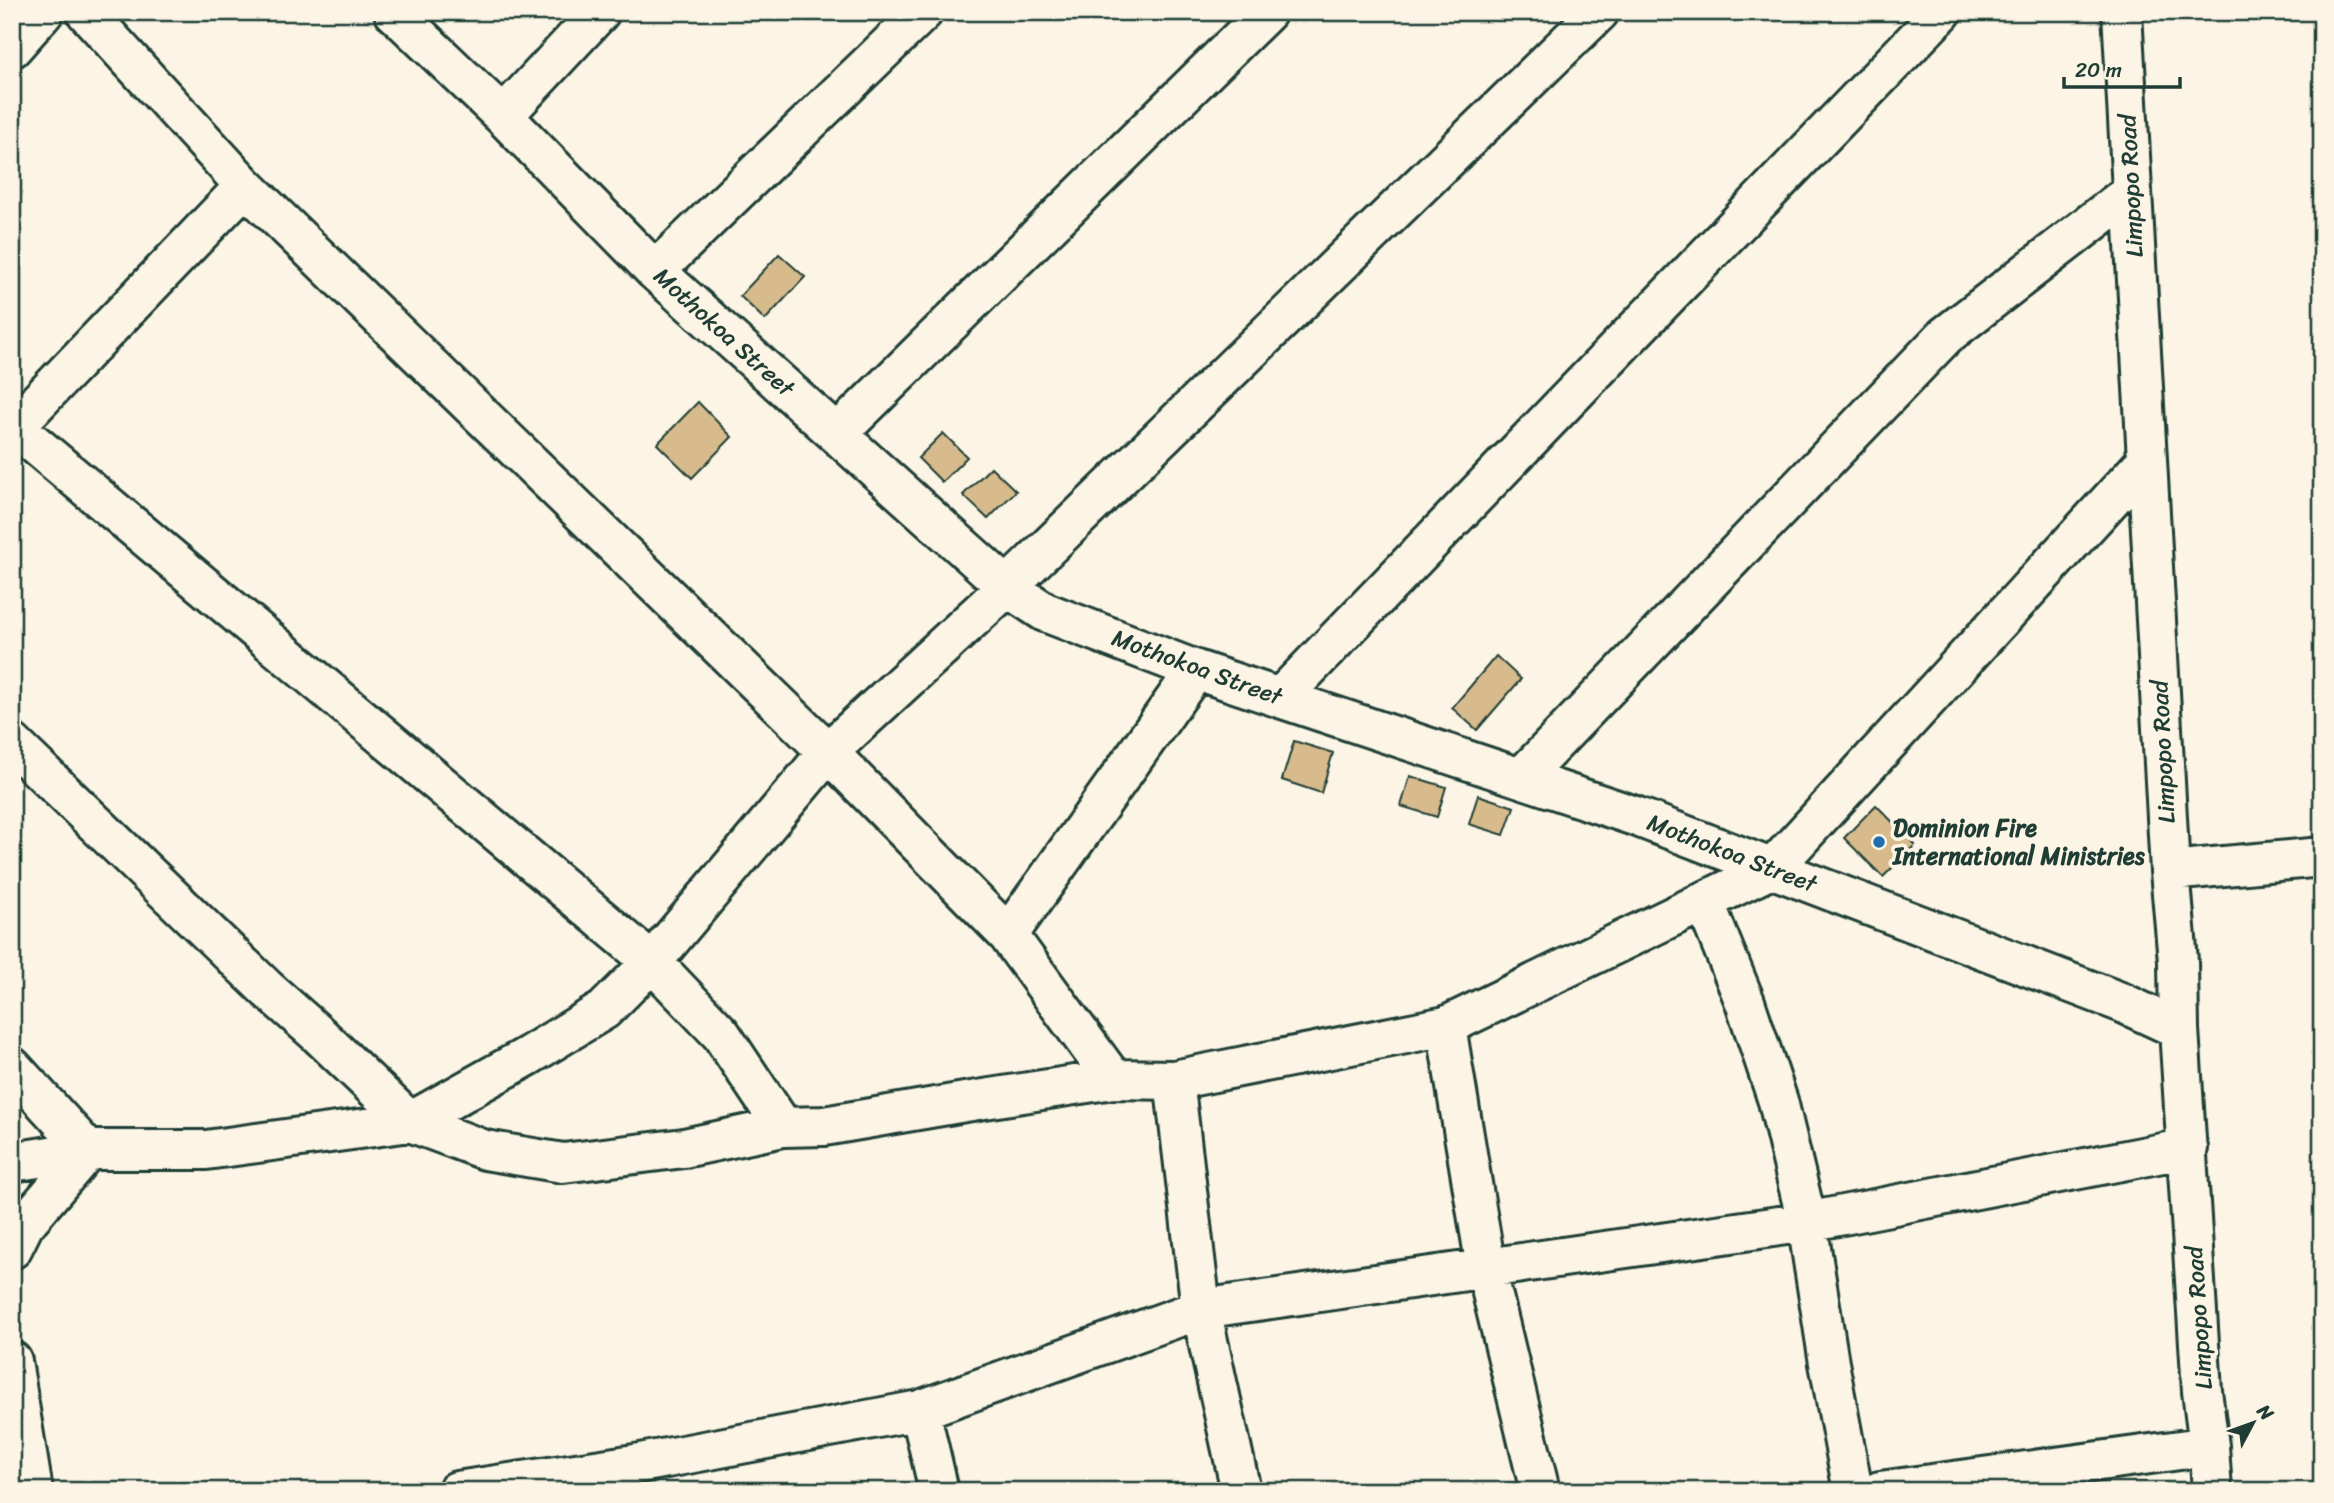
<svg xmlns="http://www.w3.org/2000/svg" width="2334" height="1503" viewBox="0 0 2334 1503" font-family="Sriracha,sans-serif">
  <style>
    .building { fill: #d8bb8c; stroke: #1f3d34; stroke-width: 2 }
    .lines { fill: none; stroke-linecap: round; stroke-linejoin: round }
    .minor-casing { stroke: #1f3d34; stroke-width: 44 }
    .minor { stroke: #fcf5e5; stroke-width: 38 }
    .poi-dot { fill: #1f6fb2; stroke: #fcf5e5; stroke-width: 2.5 }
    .labels { text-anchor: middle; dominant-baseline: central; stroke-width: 7; stroke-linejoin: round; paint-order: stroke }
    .street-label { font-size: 24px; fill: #1f3d34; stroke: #fcf5e5 }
    .poi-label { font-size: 24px; font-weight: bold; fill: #1f3d34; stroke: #fcf5e5; text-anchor: start }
  </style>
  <rect width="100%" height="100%" fill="#fcf5e5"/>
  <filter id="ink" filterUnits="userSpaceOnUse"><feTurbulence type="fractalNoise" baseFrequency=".0143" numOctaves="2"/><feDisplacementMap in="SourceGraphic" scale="14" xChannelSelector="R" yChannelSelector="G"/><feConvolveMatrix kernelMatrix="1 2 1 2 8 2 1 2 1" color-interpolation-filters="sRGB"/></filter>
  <g filter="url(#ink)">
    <!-- building -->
    <path class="building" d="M779,254L805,277L765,320L740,296Z
      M698,402L732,437L692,478L657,444Z
      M943,433L967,457L942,482L918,458Z
      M991,467L1016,491L988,519L963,495Z
      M1496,656L1521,679L1477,730L1452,708Z
      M1294,741L1333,753L1321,793L1282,780Z
      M1410,776L1446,787L1437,817L1401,806Z
      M1478,795L1514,807L1504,835L1469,824Z
      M1876,805L1915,845L1883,877L1844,838Z"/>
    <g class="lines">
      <defs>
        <path id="minor" d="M86,12L245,186L828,752L1008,935L1113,1079
          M394,12L503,116L655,271L1007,587L1045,612L1196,670L1635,816L2123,1003L2179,1029
          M2122,12L2170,871L2178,961L2179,1029L2202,1391L2209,1446L2212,1491
          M12,48L44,12
          M503,116L600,12
          M655,271L923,12
          M12,425L652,962L721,1034L783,1127L824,1126L965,1102L1113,1079L1174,1080L1446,1026L1773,868L2146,461
          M14,427L245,186
          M837,434L1267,12
          M1280,698L1942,12
          M12,743L267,989L318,1034L410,1122L485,1150L563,1163L684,1148L783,1127
          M1521,778L1945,336L2131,192
          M2170,871L2322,857
          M1704,901L1745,1002L1778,1101L1807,1222L1829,1363L1853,1491
          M1008,935L1196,670
          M1446,1026L1486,1268L1540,1491
          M12,1067L88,1150L24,1225L12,1249
          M1174,1080L1201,1309L1241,1491
          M12,1162L88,1150H206L410,1122L528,1056L604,1010L652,962L828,752L1007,587L1599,12
          M12,1361L33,1491
          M920,1410L939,1491
          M457,1491L635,1464L920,1410L1201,1309L1807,1222L2188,1148
          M1880,1491L2209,1446"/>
      </defs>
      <!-- minor casing -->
      <use href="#minor" class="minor-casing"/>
      <!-- minor -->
      <use href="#minor" class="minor"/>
    </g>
  </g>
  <!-- markers -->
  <circle class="poi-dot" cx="1879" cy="842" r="7"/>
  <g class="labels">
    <!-- street labels -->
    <g class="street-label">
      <text transform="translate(2131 186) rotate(-93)">Limpopo Road</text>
      <text transform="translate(724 332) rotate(42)">Mothokoa Street</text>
      <text transform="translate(1197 667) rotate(20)">Mothokoa Street</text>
      <text transform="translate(2163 752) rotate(-93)">Limpopo Road</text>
      <text transform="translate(1732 853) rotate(21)">Mothokoa Street</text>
      <text transform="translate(2199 1318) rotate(-94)">Limpopo Road</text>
    </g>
    <!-- poi labels -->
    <g class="poi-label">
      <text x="1893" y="828">Dominion Fire<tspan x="1893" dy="28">International Ministries</tspan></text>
    </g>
  </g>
  <!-- margin -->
  <rect width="2334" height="1503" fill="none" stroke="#fcf5e5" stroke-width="42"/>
  <rect x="21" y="21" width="2292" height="1461" fill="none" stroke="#1f3d34" stroke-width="2.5" filter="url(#ink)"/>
  <!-- north arrow -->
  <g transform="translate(2253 1423) rotate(49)" stroke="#fcf5e5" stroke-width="5" paint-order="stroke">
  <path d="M0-5L12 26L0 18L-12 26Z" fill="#1f3d34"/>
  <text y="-10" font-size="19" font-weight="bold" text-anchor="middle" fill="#1f3d34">N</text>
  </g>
  <!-- scale -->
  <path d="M2064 77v10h116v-10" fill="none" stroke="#1f3d34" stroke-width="3.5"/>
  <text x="2075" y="77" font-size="21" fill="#1f3d34" stroke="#fcf5e5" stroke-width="5" paint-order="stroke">20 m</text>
</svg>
